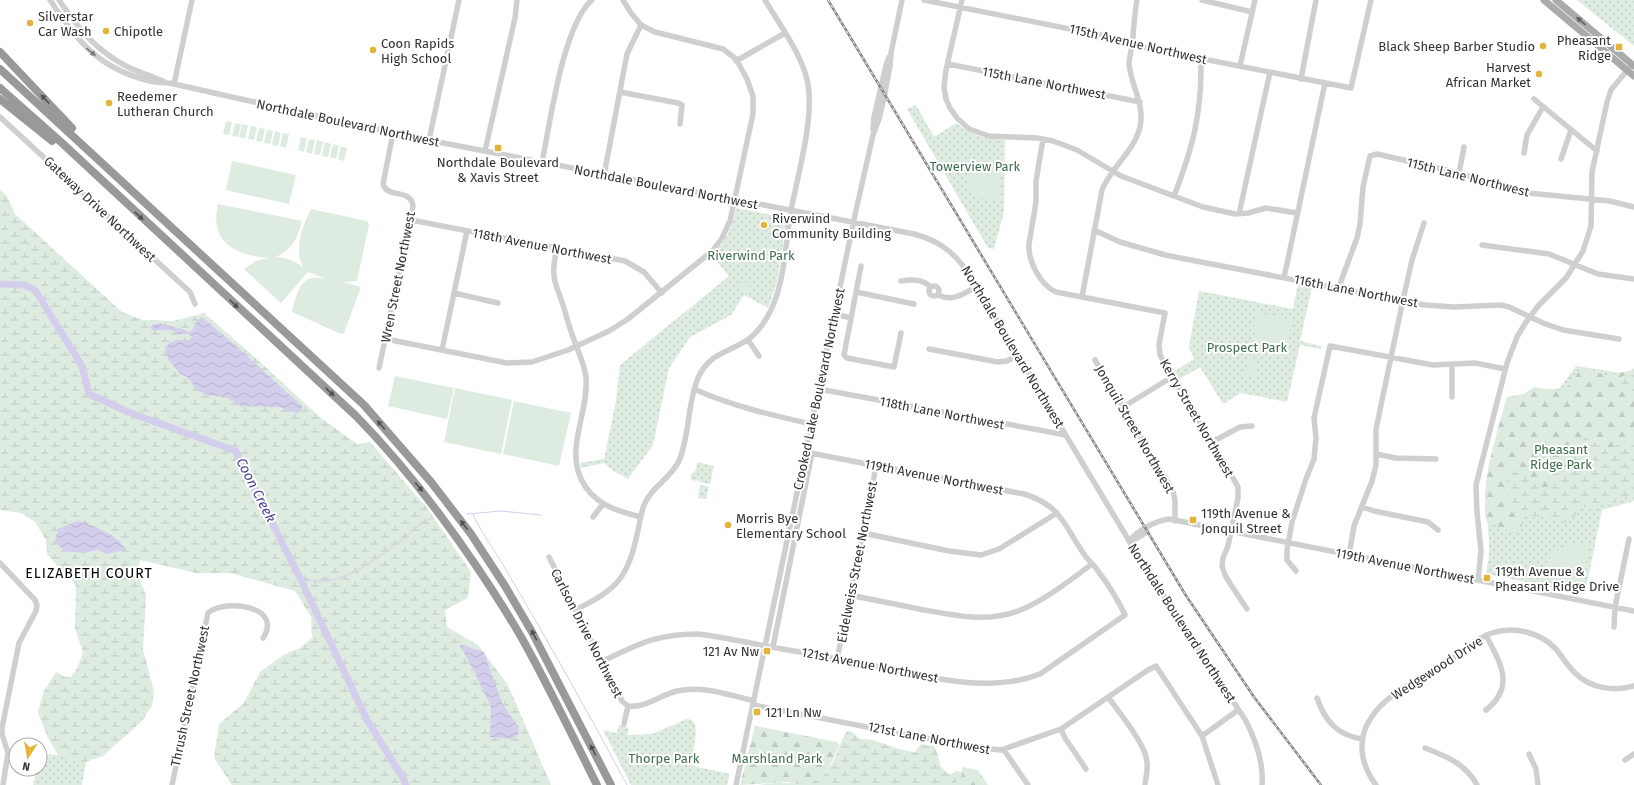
<svg xmlns="http://www.w3.org/2000/svg" width="1634" height="785" viewBox="0 0 1634 785" font-family="'Fira Sans',sans-serif">
  <style>
    .grass { fill: url(#grass-dots) }
    .forest { fill: url(#forest-firs) }
    .wetland { fill: url(#wetland-marsh) }
    .pitch { fill: #deebe1 }
    .water { fill: url(#water-waves) }
    .lines { fill: none; stroke-linecap: round; stroke-linejoin: round }
    .stream { stroke: #d4ceed; stroke-width: 1 }
    .river { stroke: #d4ceed; stroke-width: 7 }
    .minor { stroke: #cfcfcf; stroke-width: 5.5 }
    .major { stroke: #aaa; stroke-width: 7 }
    .highway { stroke: #999; stroke-width: 8 }
    .rail-casing { stroke: #878787; stroke-width: 2.5 }
    .rail { stroke: #fff; stroke-width: 1; stroke-dasharray: 3; stroke-linecap: butt }
    .oneway { fill: #626262 }
    .oneway2 { fill: #797979 }
    .oneway3 { fill: #515151 }
    .poi-dot { fill: #e4b33a; stroke: #fff; stroke-width: 1.5 }
    .labels { text-anchor: middle; dominant-baseline: central; stroke-width: 4; stroke-linejoin: round; paint-order: stroke }
    .poi-label { font-size: 13px; fill: #323232; stroke: #fff; text-anchor: start }
    .street-label { font-size: 13px; fill: #323232; stroke: #fff }
    .park-label { font-size: 13px; fill: #3f6e4e; stroke: #fff }
    .water-label { font-size: 14px; font-style: italic; fill: #4e4095; stroke: #fff }
    .neighbourhood-label { font-size: 14px; letter-spacing: 1px; fill: #000; stroke: #fff }
  </style>
  <defs>
    <pattern id="grass-dots" width="8" height="8" patternUnits="userSpaceOnUse"><rect width="8" height="8" fill="#deebe1"/><path d="M2 2h.1M6 6h.1" fill="none" stroke="#bfcac2" stroke-width="1.8" stroke-linecap="round"/></pattern>
    <pattern id="forest-firs" width="22" height="20" patternUnits="userSpaceOnUse"><rect width="22" height="20" fill="#deebe1"/><path d="M5 1l3.5 6h-7zM16 11l3.5 6h-7z" fill="#bfcac2"/></pattern>
    <pattern id="wetland-marsh" width="20" height="14" patternUnits="userSpaceOnUse"><rect width="20" height="14" fill="#deebe1"/><path d="M1 5h8M5 5V1M11 12h8M15 12V8" fill="none" stroke="#bfcac2"/></pattern>
    <pattern id="water-waves" width="16" height="10" patternUnits="userSpaceOnUse"><rect width="16" height="10" fill="#d4ceed"/><path d="M0 5q4-4 8 0t8 0" fill="none" stroke="#b6b1cc"/></pattern>
  </defs>
  <rect width="100%" height="100%" fill="#fff"/>
  <!-- grass -->
  <path class="grass" d="M1577,0H1634V46Z
    M916,105L934,137L956,123C971,136 986,139 1005,140L1004,212L994,249L988,248L907,109Z
    M736,208L787,218L777,282L768,308L744,295L731,315L690,337L669,368L653,445L628,479L612,470L604,463L581,468L580,463L604,459L616,401L620,365L729,276L712,256C725,241 733,228 736,208Z
    M1298,284L1312,287L1300,341L1321,346V349L1300,345L1287,402L1241,393L1223,404L1200,367L1178,380L1173,372L1194,359L1189,347L1199,291L1293,309Z
    M1576,366L1628,374L1634,368V501L1602,510L1585,594L1486,574L1489,556V540L1485,496L1488,470L1507,397L1560,388Z
    M698,462L714,466L710,484L700,482L698,480L697,481L691,480V474L695,471Z
    M700,485L709,487L706,499L698,498Z
    M687,719C705,720 689,755 693,766L730,774L727,785H631L603,730L617,733L619,725L629,728L627,735L652,734Z
    M40,754L87,756L82,785H33L37,769H40Z"/>
  <!-- forest -->
  <path class="forest" d="M1581,368L1606,375L1634,370V372L1620,380L1616,387L1629,395L1634,400V438L1627,440L1611,448H1579C1575,462 1566,469 1552,471V481L1547,488L1543,489L1514,470L1509,511L1522,516L1523,520L1520,532L1513,533L1486,521C1481,478 1496,437 1507,397L1521,396L1534,387L1562,391L1571,384Z
    M755,726L837,742L839,745L829,768L818,780L802,785L787,782L740,785Z
    M962,767L978,770L988,785H952L962,775Z"/>
  <!-- wetland -->
  <path class="wetland" d="M0,190L7,196L15,214L122,312L143,320L173,321L204,313L249,352L321,418L357,444L370,442L427,508L471,572L468,598L445,610L447,627L478,645L508,685L551,785H232L214,758L219,724L244,703L260,672L285,654L300,648L312,638L311,617L295,591L230,573H196L140,560L137,573L146,595L143,649L154,692L152,706L142,721L103,756L79,764L57,753L47,736L38,712L44,691L56,672L65,677H71L77,668L83,653L75,628L76,586L69,576L59,568L47,554L46,540L35,522L21,513L0,510Z
    M1634,372V400C1629,394 1617,390 1614,384L1620,380L1622,376H1627Z
    M1589,437C1593,440 1598,446 1602,447C1613,450 1624,441 1634,438V495L1592,508L1581,507L1575,516L1565,522L1536,516H1522L1509,511L1507,477L1510,471L1514,470L1543,489L1547,488L1552,481V471L1554,469C1571,474 1578,451 1584,438Z
    M847,731L852,732L860,739C879,738 896,751 915,752L921,744L934,746C942,758 935,767 950,774L957,771L962,772C962,779 957,781 952,785H757C767,784 778,782 788,783C807,784 816,785 829,768C837,757 839,743 847,731Z"/>
  <!-- pitch -->
  <path class="pitch" d="M226,121L232,122L229,135L223,134Z
    M235,123L241,124L238,137L232,136Z
    M242,124L248,125L245,139L239,137Z
    M251,126L257,127L254,140L248,139Z
    M259,128L265,129L262,142L256,141Z
    M267,130L273,131L270,144L264,143Z
    M275,131L281,133L278,146L272,145Z
    M283,133L289,134L286,148L280,146Z
    M301,137L307,138L304,152L298,150Z
    M309,139L315,140L312,154L306,152Z
    M317,140L323,142L320,155L314,154Z
    M325,142L331,144L328,157L322,156Z
    M333,144L339,146L336,159L330,157Z
    M341,146L347,148L344,161L338,159Z
    M232,161L296,175L289,204L226,190Z
    M969,167H995L1000,172L999,201C978,201 962,190 969,167Z
    M218,204L302,221C298,238 292,250 276,257C286,258 294,260 303,267C294,250 302,226 311,209L367,221L369,225L357,281L343,282L361,287L344,333L341,334L292,312C294,302 298,284 309,279C313,277 320,278 324,278L308,272L281,303L244,269L256,261L268,258C235,255 209,242 218,204Z
    M739,281L751,283L749,292L737,289Z
    M1257,313L1290,319L1292,322L1286,355C1262,352 1247,337 1257,313Z
    M1248,358L1258,360L1255,377L1245,375Z
    M395,376L454,388L447,419L388,406Z
    M455,388L512,400L501,454L444,442Z
    M514,401L571,413L559,466L503,454Z
    M1579,542L1589,544L1583,583L1579,585L1541,580C1544,558 1557,545 1579,542Z"/>
  <!-- water -->
  <path class="water" d="M202,317C229,339 255,363 281,387C287,394 296,399 302,406V409L298,413L288,411L280,407L241,406L225,397L206,395L197,390L187,377L180,374L168,359L165,347C173,339 179,339 189,341L192,337L188,334H178L171,330H152L150,327C159,320 164,325 174,327C180,328 183,329 189,332L192,331L196,322Z
    M77,521C89,523 123,537 125,550L107,554L97,550L83,553L64,551L55,541L58,529Z
    M459,644L484,652L502,703L518,726L519,734L511,739L490,737L491,707L474,671Z"/>
  <g class="lines">
    <!-- stream -->
    <path class="stream" d="M467,514L501,511L541,515
      M473,514C474,520 497,555 502,563C545,636 587,710 627,785
      M301,580C309,580 318,582 326,581C358,576 383,553 408,535C419,527 418,522 433,518"/>
    <!-- river -->
    <path class="river" d="M0,284L24,285L35,290L82,366L89,394L128,412L236,451L301,580L367,720L403,778L406,785"/>
    <!-- minor -->
    <path class="minor" d="M50,0C77,41 99,69 150,81C158,83 166,82 174,84L402,135L914,234C944,242 958,256 974,282L1146,569L1246,721C1256,741 1264,763 1262,785
      M59,0C78,28 96,51 128,67C140,73 153,76 165,82
      M924,0L1110,37L1132,45L1351,88L1371,0
      M962,0L946,70L944,87L946,99L950,108L957,118L969,129L989,136L1037,138L1053,141L1077,150L1121,176L1203,207L1235,214L1248,213L1266,208L1297,213
      M1202,0L1252,12
      M736,61L785,33
      M948,64L1140,102
      M1240,66L1255,0
      M1301,79L1316,0
      M174,84L192,0
      M620,92L678,103L682,105L680,124
      M1534,99L1597,151
      M0,117L190,292L195,304
      M873,129L874,117L886,65L889,57
      M1043,139L1036,181V202L1029,244C1028,261 1040,285 1056,292L1165,313L1159,344L1160,355L1172,377L1227,467L1238,487V498L1231,532L1228,546L1223,558L1222,566L1225,575L1231,585L1247,609
      M429,140L459,0
      M485,151L515,18L517,0
      M1524,153L1527,135L1543,107
      M1561,159L1571,130
      M542,163C550,123 563,25 592,0
      M1459,173L1464,147
      M604,175L627,54L641,25
      M1174,196C1193,147 1202,113 1201,59
      M1239,214L1270,72
      M411,220L625,261L644,272L662,293
      M1094,230L1120,242L1165,255L1425,305L1454,307L1501,305L1509,307L1543,323L1563,330L1619,339
      M1482,245L1549,254L1598,274L1634,279
      M557,249C554,260 552,274 556,285C558,292 561,298 563,305C566,315 569,326 573,337C578,351 584,363 586,377C589,411 566,447 581,479C593,504 616,511 641,517
      M861,266L844,355L847,358L894,367L901,333
      M1284,278L1325,83
      M901,281C912,279 922,279 931,287
      M929 291a5 5 0 1 1 10 0a5 5 0 1 1-10 0Z
      M1340,288L1341,281L1357,238L1360,224L1363,187L1370,156L1377,154L1459,173L1509,190L1528,193L1610,201L1634,207
      M856,292L914,304
      M454,293L498,303
      M938,295C953,302 963,294 977,286
      M1082,297L1102,190C1111,167 1134,152 1140,127C1145,104 1131,86 1129,64C1129,58 1131,52 1132,46C1134,30 1134,15 1137,0
      M835,314L851,318
      M386,339L507,363L532,362L568,350L609,331L628,319L706,256L714,249L722,238L730,221L753,114V96L747,79L736,59L723,49L655,32L641,25L631,13L623,0
      M748,340L759,356
      M929,349L998,362L1007,361L1018,355
      M442,350L467,231
      M1095,360L1173,491L1175,501V521
      M1452,365V397
      M379,368L413,206C411,188 387,199 383,184L393,133
      M694,389C732,406 771,415 811,424
      M819,389L1066,435
      M1123,407L1172,377
      M1212,442L1240,427L1252,426
      M1376,454L1396,458L1436,459
      M1362,507L1374,511L1428,522L1438,530
      M593,517L603,504
      M863,533L949,551L981,555L999,549L1057,513
      M1129,541C1138,530 1155,521 1169,519L1634,611
      M1129,541L1136,539L1147,532
      M1349,555L1354,526L1372,481L1376,465V429L1403,300L1412,260L1424,223
      M549,557L622,701L628,706
      M0,563L35,600L37,605L36,611L19,643L2,728V734L8,753L3,785
      M1296,571L1287,560V550L1292,522L1306,479L1314,459L1316,438L1314,418L1330,346L1433,365L1475,363L1505,369
      M1478,580L1481,551L1477,512L1476,485L1507,363L1517,337L1526,322L1539,305L1566,278L1583,251L1591,226L1592,172L1607,102L1611,90L1629,68
      M850,595C873,600 896,604 919,609C952,615 985,623 1018,611C1043,602 1070,580 1092,564
      M575,610C612,592 627,581 636,539C639,528 640,516 644,505C651,487 671,478 679,461C690,435 687,404 698,378C709,353 728,353 747,340C754,336 762,326 766,319C785,289 785,245 791,210C798,175 814,118 808,84C803,56 780,25 765,0
      M1614,627L1615,607L1629,539
      M773,647L812,453
      M837,659L867,515L876,466
      M603,661C639,644 656,634 698,634C722,637 746,642 770,647C802,652 834,658 866,664C919,675 987,695 1040,674L1125,615C1118,600 1108,584 1098,571C1095,566 1090,562 1086,557C1065,528 1063,506 1024,494L805,452
      M1108,697C1119,712 1146,745 1147,762C1148,769 1146,777 1145,784
      M1317,698C1325,721 1337,735 1362,739
      M753,705L971,747L1001,750L1061,729L1148,670L1156,666L1202,736L1218,785
      M628,706C646,708 660,695 677,691C702,685 730,695 754,701
      M1486,710C1516,686 1500,663 1486,635
      M624,724L628,706
      M1061,729L1065,738L1086,769
      M1202,736L1238,710
      M1425,748C1446,756 1466,764 1477,785
      M1004,750L1028,785
      M1529,754L1536,769L1538,785
      M1625,760L1634,754
      M172,785L208,613C225,598 284,606 263,638
      M736,785L855,215L873,135L879,119L884,98L890,66L891,53L902,0
      M1376,785C1361,765 1356,740 1371,718C1387,693 1417,681 1441,667C1458,657 1473,639 1492,633C1514,626 1540,632 1556,649C1562,657 1568,666 1575,673C1590,688 1614,692 1634,686"/>
    <!-- major -->
    <path class="major" d="M1544,0L1634,76
      M1556,0L1634,66"/>
    <!-- highway -->
    <path class="highway" d="M0,52L72,128
      M0,69L364,405L431,482L471,534L505,586L532,632L611,785
      M0,88L62,143L356,416C402,463 442,515 479,570C495,594 510,617 524,642C550,689 573,737 597,785
      M0,99L52,141"/>
    <defs>
      <path id="rail" d="M828,0L1185,594L1254,697L1321,785"/>
    </defs>
    <!-- rail casing -->
    <use href="#rail" class="rail-casing"/>
    <!-- rail -->
    <use href="#rail" class="rail"/>
  </g>
  <!-- one-way arrows -->
  <defs><path id="oneway-solid" d="M-6-.8H1V-3.2L6.5 0L1 3.2V.8H-6Z"/></defs>
  <use class="oneway" href="#oneway-solid" transform="translate(1581 21) rotate(-140)"/>
  <use class="oneway2" href="#oneway-solid" transform="translate(91 52) rotate(39)"/>
  <g class="oneway3">
    <use href="#oneway-solid" transform="translate(45 99) rotate(-133)"/>
    <use href="#oneway-solid" transform="translate(139 216) rotate(43)"/>
    <use href="#oneway-solid" transform="translate(234 304) rotate(43)"/>
    <use href="#oneway-solid" transform="translate(330 392) rotate(43)"/>
    <use href="#oneway-solid" transform="translate(381 425) rotate(-131)"/>
    <use href="#oneway-solid" transform="translate(419 487) rotate(50)"/>
    <use href="#oneway-solid" transform="translate(464 525) rotate(-127)"/>
    <use href="#oneway-solid" transform="translate(534 635) rotate(-118)"/>
    <use href="#oneway-solid" transform="translate(593 750) rotate(-118)"/>
  </g>
  <!-- markers -->
  <g class="poi-dot">
    <circle cx="30" cy="23" r="4"/>
    <circle cx="106" cy="31" r="4"/>
    <circle cx="1543" cy="46" r="4"/>
    <rect x="1615" y="43" width="8" height="8" rx="2"/>
    <circle cx="373" cy="50" r="4"/>
    <circle cx="1539" cy="74" r="4"/>
    <circle cx="109" cy="103" r="4"/>
    <rect x="494" y="144" width="8" height="8" rx="2"/>
    <circle cx="764" cy="225" r="4"/>
    <rect x="1189" y="516" width="8" height="8" rx="2"/>
    <circle cx="728" cy="525" r="4"/>
    <rect x="1483" y="574" width="8" height="8" rx="2"/>
    <rect x="763" y="647" width="8" height="8" rx="2"/>
    <rect x="753" y="708" width="8" height="8" rx="2"/>
  </g>
  <g class="labels">
    <!-- poi labels -->
    <g class="poi-label">
      <text x="38" y="16">Silverstar<tspan x="38" dy="15">Car Wash</tspan></text>
      <text x="114" y="31">Chipotle</text>
      <text x="1611" y="40" text-anchor="end">Pheasant<tspan x="1611" dy="15">Ridge</tspan></text>
      <text x="381" y="43">Coon Rapids<tspan x="381" dy="15">High School</tspan></text>
      <text x="1535" y="46" text-anchor="end">Black Sheep Barber Studio</text>
      <text x="1531" y="67" text-anchor="end">Harvest<tspan x="1531" dy="15">African Market</tspan></text>
      <text x="117" y="96">Reedemer<tspan x="117" dy="15">Lutheran Church</tspan></text>
      <text x="498" y="162" text-anchor="middle">Northdale Boulevard<tspan x="498" dy="15">&amp; Xavis Street</tspan></text>
      <text x="772" y="218">Riverwind<tspan x="772" dy="15">Community Building</tspan></text>
      <text x="1201" y="513">119th Avenue &amp;<tspan x="1201" dy="15">Jonquil Street</tspan></text>
      <text x="736" y="518">Morris Bye<tspan x="736" dy="15">Elementary School</tspan></text>
      <text x="1495" y="571">119th Avenue &amp;<tspan x="1495" dy="15">Pheasant Ridge Drive</tspan></text>
      <text x="759" y="651" text-anchor="end">121 Av Nw</text>
      <text x="765" y="712">121 Ln Nw</text>
    </g>
    <!-- street labels -->
    <g class="street-label">
      <text transform="translate(1138 44) rotate(13)">115th Avenue Northwest</text>
      <text transform="translate(1044 83) rotate(11)">115th Lane Northwest</text>
      <text transform="translate(348 123) rotate(12)">Northdale Boulevard Northwest</text>
      <text transform="translate(1468 177) rotate(14)">115th Lane Northwest</text>
      <text transform="translate(666 187) rotate(11)">Northdale Boulevard Northwest</text>
      <text transform="translate(100 209) rotate(43)">Gateway Drive Northwest</text>
      <text transform="translate(542 246) rotate(11)">118th Avenue Northwest</text>
      <text transform="translate(398 277) rotate(-79)">Wren Street Northwest</text>
      <text transform="translate(1356 291) rotate(11)">116th Lane Northwest</text>
      <text transform="translate(1013 347) rotate(59)">Northdale Boulevard Northwest</text>
      <text transform="translate(819 389) rotate(-78)">Crooked Lake Boulevard Northwest</text>
      <text transform="translate(942 413) rotate(11)">118th Lane Northwest</text>
      <text transform="translate(1197 418) rotate(60)">Kerry Street Northwest</text>
      <text transform="translate(1135 429) rotate(60)">Jonquil Street Northwest</text>
      <text transform="translate(934 477) rotate(11)">119th Avenue Northwest</text>
      <text transform="translate(857 562) rotate(-79)">Eidelweiss Street Northwest</text>
      <text transform="translate(1405 566) rotate(11)">119th Avenue Northwest</text>
      <text transform="translate(1182 623) rotate(57)">Northdale Boulevard Northwest</text>
      <text transform="translate(587 633) rotate(63)">Carlson Drive Northwest</text>
      <text transform="translate(870 665) rotate(11)">121st Avenue Northwest</text>
      <text transform="translate(1437 668) rotate(-33)">Wedgewood Drive</text>
      <text transform="translate(190 696) rotate(-78)">Thrush Street Northwest</text>
      <text transform="translate(929 738) rotate(11)">121st Lane Northwest</text>
    </g>
    <!-- park labels -->
    <g class="park-label">
      <text x="975" y="166">Towerview Park</text>
      <text x="751" y="255">Riverwind Park</text>
      <text x="1247" y="347">Prospect Park</text>
      <text x="1561" y="449">Pheasant<tspan x="1561" dy="15">Ridge Park</tspan></text>
      <text x="664" y="758">Thorpe Park</text>
      <text x="777" y="758">Marshland Park</text>
    </g>
    <!-- water labels -->
    <g class="water-label">
      <text transform="translate(256 490) rotate(63)">Coon Creek</text>
    </g>
    <!-- neighbourhood labels -->
    <g class="neighbourhood-label">
      <text x="89" y="573">ELIZABETH COURT</text>
    </g>
  </g>
  <!-- north arrow -->
  <g transform="translate(28 757) rotate(191)"><circle r="19" fill="#ffffff" stroke="#adadad"/>
  <path d="M0-3L7 15L0 10L-7 15Z" fill="#e4b33a"/>
  <text y="-6" font-size="11" font-weight="bold" text-anchor="middle" fill="#323232">N</text>
  </g>
</svg>
